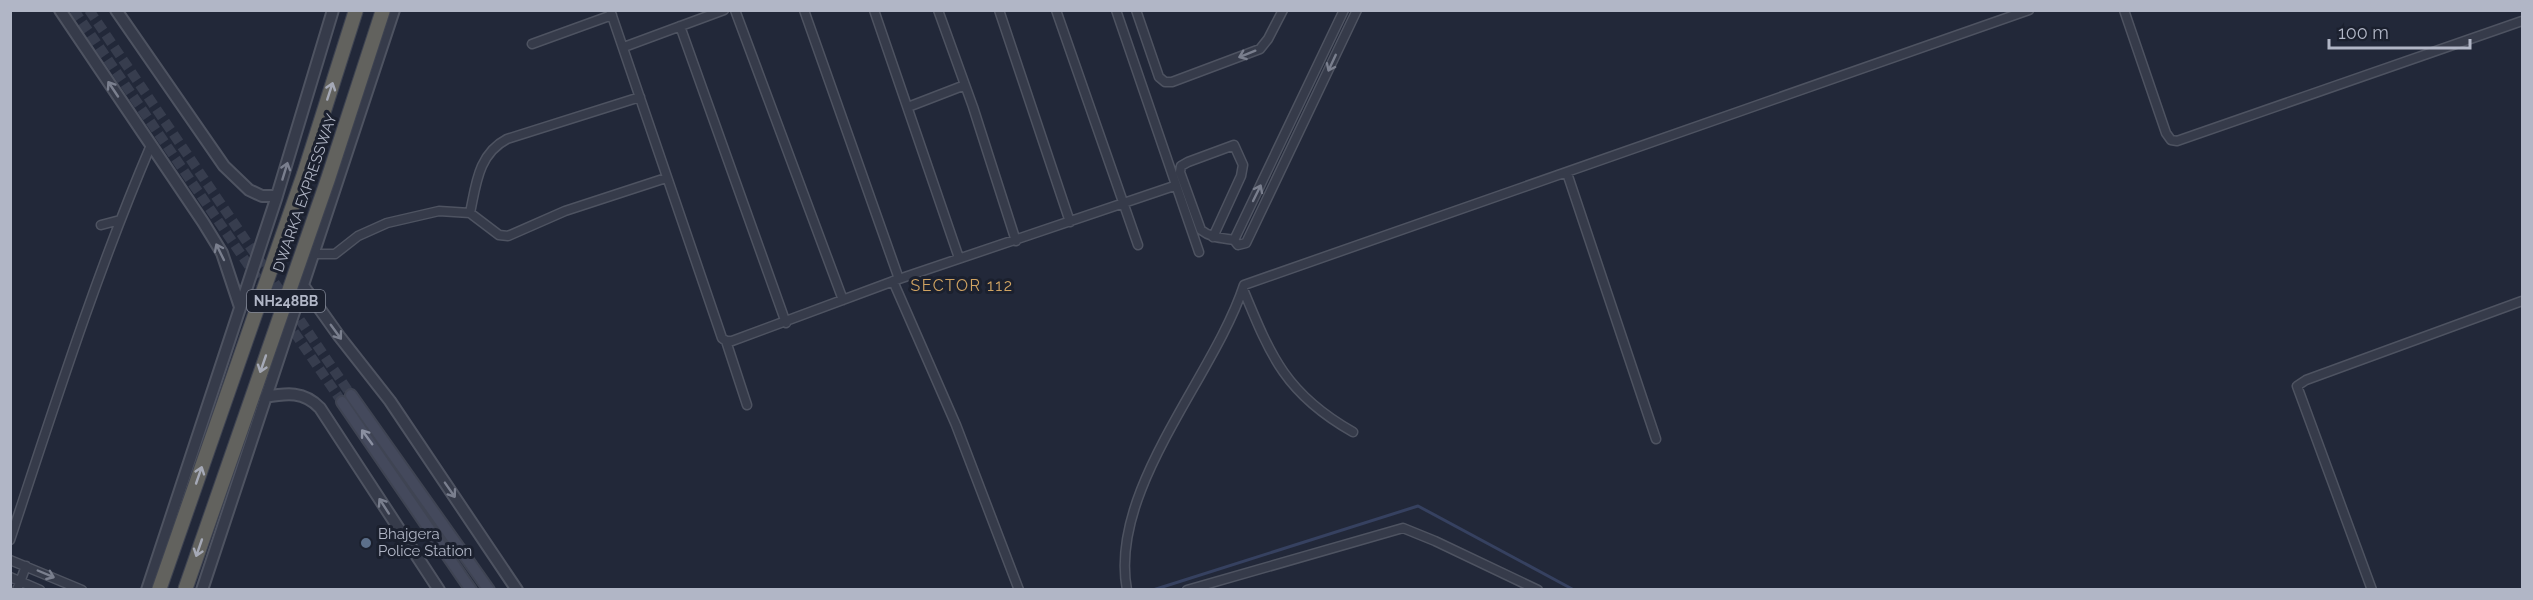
<svg xmlns="http://www.w3.org/2000/svg" width="2533" height="600" viewBox="0 0 2533 600" font-family="Raleway,sans-serif">
  <style>
    .lines { fill: none; stroke-linecap: round; stroke-linejoin: round }
    .stream { stroke: #364160; stroke-width: 3 }
    .secondary-tunnel { stroke: #373d4e; stroke-width: 10; stroke-dasharray: 10 5; stroke-linecap: butt }
    .minor-casing { stroke: #4e5361; stroke-width: 11 }
    .tertiary-casing { stroke: #4e5361; stroke-width: 14 }
    .secondary-casing { stroke: #3f4453; stroke-width: 14 }
    .minor { stroke: #363b4a; stroke-width: 8 }
    .tertiary { stroke: #363b4a; stroke-width: 10 }
    .secondary { stroke: #44495c; stroke-width: 10 }
    .trunk-bridge-casing { stroke: #3e4351; stroke-width: 16; stroke-linecap: butt }
    .trunk-bridge { stroke: #62625e; stroke-width: 14 }
    .oneway { stroke: #7a7f8e }
    .oneway2 { stroke: #a5a9b6 }
    .oneway3 { stroke: #8b90a1 }
    .service-dot { fill: #5c6f8a; stroke: #1b202e; stroke-width: 2 }
    .labels { text-anchor: middle; dominant-baseline: central; stroke-width: 6; stroke-linejoin: round; paint-order: stroke }
    .shield { fill: #1b202e; stroke: #848998; stroke-width: 1.5 }
    .shield-label { font-size: 14px; font-weight: bold; fill: #b1b6c6 }
    .street-label { font-size: 15px; fill: #b1b6c6; stroke: #1b202e }
    .poi-label { font-size: 15px; fill: #b1b6c6; stroke: #1b202e; text-anchor: start }
    .neighbourhood-label { font-size: 16px; letter-spacing: 1.5px; fill: #d0a362; stroke: #1b202e }
  </style>
  <rect width="100%" height="100%" fill="#222839"/>
  <g class="lines">
    <!-- stream -->
    <path class="stream" d="M1153,590L1418,506L1574,590"/>
    <!-- secondary-tunnel -->
    <path class="secondary-tunnel" d="M74,10L342,402
      M89,10L351,395"/>
    <defs>
      <path id="minor" d="M610,10L722,338L726,341H732L899,279L1174,186
        M735,10L843,300
        M804,10L899,279
        M874,10L959,258
        M938,10L973,107L1016,241
        M999,10L1070,222
        M1056,10L1138,245
        M1116,10L1199,252
        M1136,10L1159,77L1165,82H1172L1260,49L1268,39L1283,10
        M1344,10L1236,236L1234,240L1238,245L1246,243L1357,10
        M2124,10L2166,133L2171,140L2177,141L2522,21
        M680,26L786,323
        M532,44L612,15
        M624,47L724,10
        M908,107L965,85
        M1567,173L1656,439
        M470,213C476,185 478,154 507,139L640,97
        M101,225L120,220
        M1213,237L1241,176L1243,165L1234,145L1188,162L1181,166L1180,172L1201,230C1211,238 1222,238 1234,240
        M312,254H335L358,236L387,223L439,211L470,213L499,235L508,236L565,211L666,178
        M893,281L956,425L1019,590
        M1243,289C1271,357 1286,394 1353,432
        M726,341L747,405
        M10,540C54,407 96,274 151,145
        M10,560L82,590
        M10,577L40,590
        M17,590L26,566
        M1127,590C1108,490 1214,377 1244,285L2029,10
        M1187,590L1403,528L1435,541L1538,590
        M2372,590L2297,386L2306,380L2522,301"/>
      <path id="tertiary" d="M60,10L203,222L222,253L240,307
        M116,10L224,166L249,190L262,196H277
        M302,284L339,336L390,401L517,590
        M265,397C287,393 304,391 320,408L439,590
        M147,590L276,199L333,10
        M202,590L394,10"/>
      <path id="secondary" d="M351,395L489,590
        M342,402L471,590"/>
    </defs>
    <!-- minor casing -->
    <use href="#minor" class="minor-casing"/>
    <!-- tertiary casing -->
    <use href="#tertiary" class="tertiary-casing"/>
    <!-- secondary casing -->
    <use href="#secondary" class="secondary-casing"/>
    <!-- minor -->
    <use href="#minor" class="minor"/>
    <!-- tertiary -->
    <use href="#tertiary" class="tertiary"/>
    <!-- secondary -->
    <use href="#secondary" class="secondary"/>
    <defs>
      <path id="trunk-bridge" d="M159,590L304,174L356,10
        M185,590L328,179L383,10"/>
    </defs>
    <!-- trunk-bridge casing -->
    <use href="#trunk-bridge" class="trunk-bridge-casing"/>
    <!-- trunk-bridge -->
    <use href="#trunk-bridge" class="trunk-bridge"/>
  </g>
  <!-- one-way arrows -->
  <defs><path id="oneway-shaft" d="M-6 0H5M1.5-3L5.5 0L1.5 3" fill="none" stroke-width="1.6" stroke-linecap="round" stroke-linejoin="round" transform="scale(1.5)"/></defs>
  <g class="oneway">
    <use href="#oneway-shaft" transform="translate(1247 54) rotate(158)"/>
    <use href="#oneway-shaft" transform="translate(1332 63) rotate(115)"/>
    <use href="#oneway-shaft" transform="translate(113 89) rotate(-124)"/>
    <use href="#oneway-shaft" transform="translate(285 171) rotate(-73)"/>
    <use href="#oneway-shaft" transform="translate(1257 193) rotate(-64)"/>
    <use href="#oneway-shaft" transform="translate(220 252) rotate(-116)"/>
    <use href="#oneway-shaft" transform="translate(336 332) rotate(54)"/>
    <use href="#oneway-shaft" transform="translate(450 490) rotate(55)"/>
    <use href="#oneway-shaft" transform="translate(384 506) rotate(-123)"/>
    <use href="#oneway-shaft" transform="translate(46 574) rotate(23)"/>
  </g>
  <g class="oneway2">
    <use href="#oneway-shaft" transform="translate(330 91) rotate(-72)"/>
    <use href="#oneway-shaft" transform="translate(263 364) rotate(109)"/>
    <use href="#oneway-shaft" transform="translate(199 475) rotate(-71)"/>
    <use href="#oneway-shaft" transform="translate(199 548) rotate(109)"/>
  </g>
  <use class="oneway3" href="#oneway-shaft" transform="translate(367 437) rotate(-126)"/>
  <!-- markers -->
  <circle class="service-dot" cx="366" cy="543" r="6"/>
  <g class="labels">
    <!-- shield labels -->
    <rect class="shield" x="247" y="290" width="78" height="22" rx="4.5"/>
    <g class="shield-label">
      <text x="286" y="301">NH248BB</text>
    </g>
    <!-- street labels -->
    <g class="street-label">
      <text transform="translate(305 193) rotate(-71)">DWARKA EXPRESSWAY</text>
    </g>
    <!-- poi labels -->
    <g class="poi-label">
      <text x="378" y="534">Bhajgera<tspan x="378" dy="17">Police Station</tspan></text>
    </g>
    <!-- neighbourhood labels -->
    <g class="neighbourhood-label">
      <text x="962" y="285">SECTOR 112</text>
    </g>
  </g>
  <!-- border -->
  <rect width="2533" height="600" fill="none" stroke="#b1b6c6" stroke-width="24"/>
  <!-- scale -->
  <path d="M2329 39v9h141v-9" fill="none" stroke="#b1b6c6" stroke-width="3"/>
  <text x="2338" y="39" font-size="18" fill="#b1b6c6" stroke="#1b202e" stroke-width="4.5" paint-order="stroke">100 m</text>
</svg>
